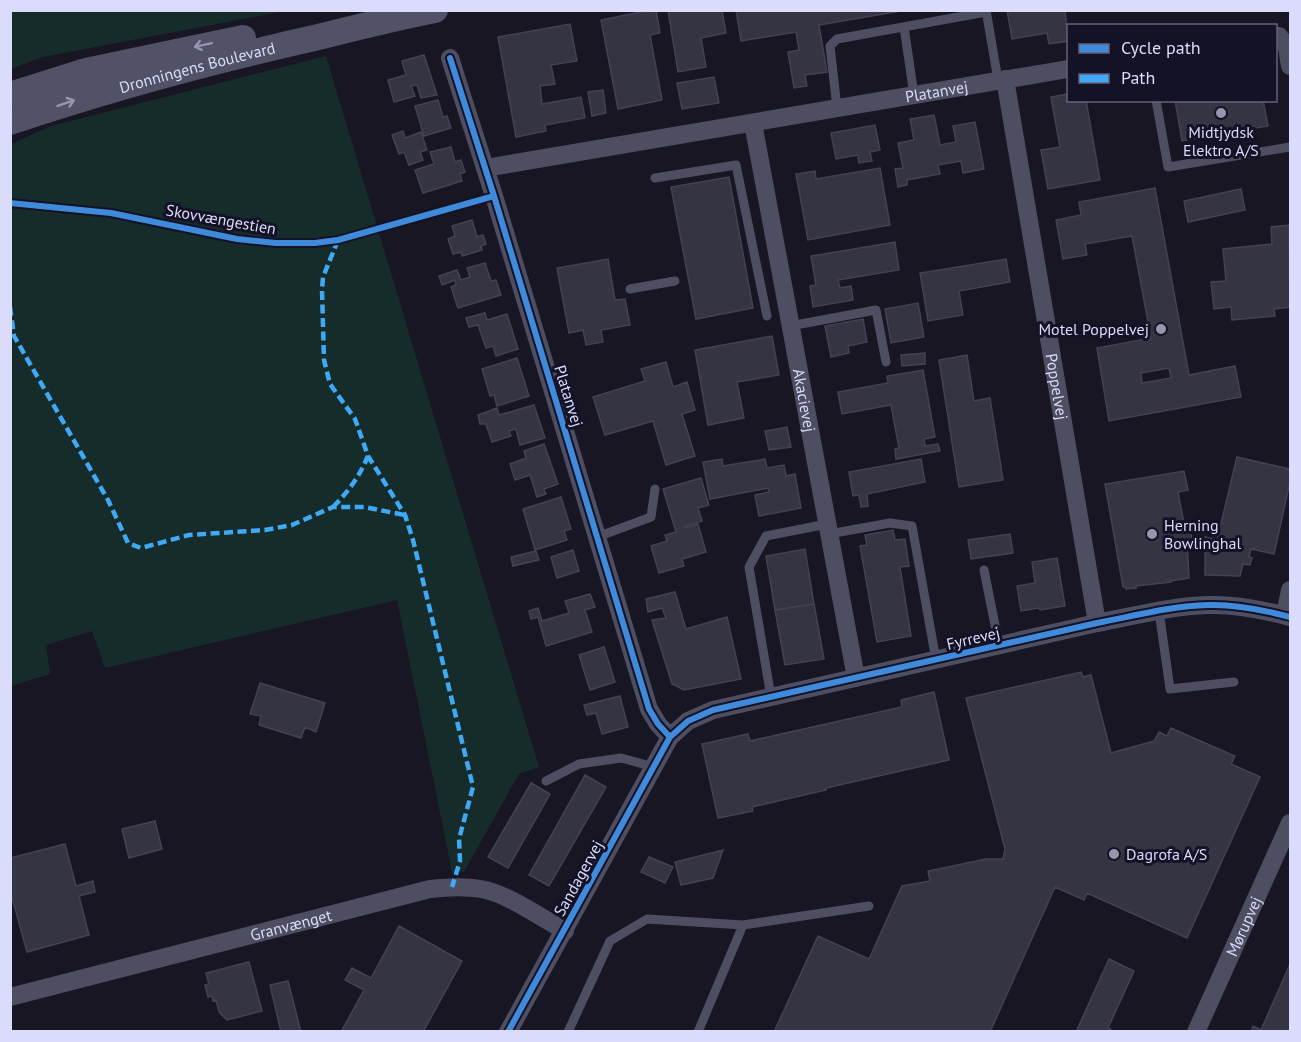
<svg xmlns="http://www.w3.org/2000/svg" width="1301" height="1042" viewBox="0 0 1301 1042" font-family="'PT Sans',sans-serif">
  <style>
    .green { fill: #162c2b }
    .building { fill: #353443; stroke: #434254; stroke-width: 1.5; fill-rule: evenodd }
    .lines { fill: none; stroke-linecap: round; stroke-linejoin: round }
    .service { stroke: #4d4e62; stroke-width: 9 }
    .minor { stroke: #4d4e62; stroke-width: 18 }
    .secondary { stroke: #515267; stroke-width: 26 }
    .quiet { stroke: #3fa9f5; stroke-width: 4.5; stroke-dasharray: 9 4.5; stroke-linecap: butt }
    .cycleway-casing { stroke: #131226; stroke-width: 10 }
    .cycleway { stroke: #408adc; stroke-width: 6 }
    .oneway { stroke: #9696b1 }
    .poi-dot { fill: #9696af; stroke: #131226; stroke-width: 2 }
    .labels { text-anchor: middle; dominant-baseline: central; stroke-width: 6; stroke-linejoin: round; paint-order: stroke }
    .street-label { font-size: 16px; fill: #dbdbfb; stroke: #131226 }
    .poi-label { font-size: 16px; fill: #dbdbfb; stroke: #131226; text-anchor: start }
  </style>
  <rect width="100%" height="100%" fill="#171622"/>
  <!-- green -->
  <path class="green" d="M11,10H285V11L43,57L11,69Z
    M326,56L539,767L519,774L464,872H452L397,600L105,668L92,631L46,645L50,674L11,686V144L51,126Z"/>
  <!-- building -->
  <path class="building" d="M650,10H656L660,33L650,35L662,100L618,109L601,20Z
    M668,10H722L726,33L701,38L706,67L678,72Z
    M736,10H907L819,25L827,72L805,75L807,86L794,88L788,52L799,50L796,32L741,41Z
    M1007,10H1065L1068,41L1049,44L1047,33L1012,39Z
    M570,24L577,61L551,65L555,84L540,86L542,104L581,97L585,118L545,125L546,131L516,137L498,37Z
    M424,55L437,95L421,98L417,85L411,86L415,96L394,102L388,80L406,75L402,61Z
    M714,77L719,103L682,109L677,83Z
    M603,90L606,113L592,116L588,92Z
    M1068,94V100H1086L1100,180L1048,189L1041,150L1060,147L1051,97Z
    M438,100L443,117L447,116L451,128L424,136L415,106Z
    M1175,100H1263L1268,126L1182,141Z
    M934,115L940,145L956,142L953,126L975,122L984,169L963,173L961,161L938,165L940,174L907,180V185L898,187L895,169L903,168L898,143L914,140L910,119Z
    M875,125L880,150L870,152L872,161L859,163L858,155L836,159L831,133Z
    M403,131L405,138L421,132L427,150L420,152L423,160L409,165L404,152L399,154L392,135Z
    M451,147L455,162L461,160L465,172L460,174L462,181L423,193L415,170L434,164L430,152Z
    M880,168L890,225L808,240L796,174L815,171L816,179Z
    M729,177L753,308L696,319L671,187Z
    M1155,188L1189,375L1235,366L1241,397L1109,421L1097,348L1151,338L1132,236L1085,244L1087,255L1063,259L1056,220L1081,215L1079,202ZM1169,368L1171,378L1142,383L1141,373Z
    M1241,189L1245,210L1188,222L1184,201Z
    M472,220L477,237L483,235L486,244L481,246L482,250L462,256L461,252L453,254L448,239L455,236L452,226Z
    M1289,225L1290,307L1274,309L1275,316L1232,320L1231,307L1214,309L1211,282L1226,281L1223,249L1272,244L1271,227Z
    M895,242L899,270L838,280L840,288L851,286L853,300L813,307L810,286L816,285L811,256Z
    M608,259L615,300L625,299L630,325L601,330L603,342L586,345L583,330L569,333L557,268Z
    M1006,259L1010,282L959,291L963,315L928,321L920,273Z
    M485,263L491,281L496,280L501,295L458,308L451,287L456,285L455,280L442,285L439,276L457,270L461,280L470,277L467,268Z
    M918,303L924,337L891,343L885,309Z
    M485,313L487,320L507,314L518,349L496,356L493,346L486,348L478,325L469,327L466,318Z
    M863,319L867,342L848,346L849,353L831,357L825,326Z
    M772,336L779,375L737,382L744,418L708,425L695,350Z
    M925,353V364L902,366L901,355Z
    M967,355L974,401L990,398L1003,480L959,487L939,360Z
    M517,358L529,396L497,406L494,395L490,396L482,369Z
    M666,362L673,387L687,382L695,410L682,414L695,456L666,465L653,421L605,435L593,397L645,381L641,369Z
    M923,370L935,437L924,439L925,446L938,444L940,451L896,459L895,449L899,448L891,405L842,414L838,392L888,383L887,376Z
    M534,405L545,438L520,445L516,429L509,431L511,436L492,442L486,424H480L478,415L497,408L499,415Z
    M787,427L791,447L769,450L765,431Z
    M544,444L558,484L544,489L546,494L537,497L530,475L515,480L510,464L526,458L524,451Z
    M1237,457L1290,469V482L1274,554L1251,549L1249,557L1252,558L1250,565L1243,564L1240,576L1205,575V537L1217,540Z
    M722,459L723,466L765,459L767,468L784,465L786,476L795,474L801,508L759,516L755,495L769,492L768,488L710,499L703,462Z
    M921,459L925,482L867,494L868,506L861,507L859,495L853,496L849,472Z
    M1184,471L1188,490L1178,492L1185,528L1190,527L1192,540L1187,541L1189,578L1171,581L1170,579L1171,582L1136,586V588L1126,589V587H1123L1105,484Z
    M701,478L709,505L698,508L702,521L685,526V528L698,524L706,552L682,559L684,566L659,573L651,546L667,541L665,535L676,532L663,489Z
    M561,497L571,529L564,531L567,540L535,550L523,509Z
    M893,530L895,540L905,539L909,566L900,567L911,636L877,642L860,546L867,545L865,535Z
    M1010,534L1013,553L971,559L968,540Z
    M805,549L814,604L775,610L766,556Z
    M573,550L579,571L557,578L551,557Z
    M536,551L539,560L513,566L511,557Z
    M1057,558L1065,606L1040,610L1039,608L1021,611L1017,586L1035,583L1032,562Z
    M675,592L686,629L727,617L741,679L684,690L672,684L652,620L666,618L662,608L648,612L646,599Z
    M590,594L595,607L585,610L592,632L546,646L538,617L531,619L529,611L538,608L542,621L569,613L565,601Z
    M814,604L824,659L785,665L775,610Z
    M604,647L615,682L590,690L579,655Z
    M1081,672L1083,677L1091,675L1111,753L1154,741L1159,732L1167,736L1171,728L1235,756L1231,764L1260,777L1187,938L1087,893L1084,900L1055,887L990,1032H774L818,936L869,959L902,886L930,881L928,871L986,859H1003L1005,849L966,698Z
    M260,683L325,703L316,732L305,727L301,738L259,725L261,716L250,714Z
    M934,692L949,760L826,788V790L752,807L753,811L718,818L702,744L748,734L750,741L902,707L901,700Z
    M620,696L628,727L602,734L596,713L587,715L584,705Z
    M585,775L606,787L549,886L529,875Z
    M531,783L550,794L508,868L488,857Z
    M155,821L162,849L129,858L122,829Z
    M65,844L76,886L93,881L95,892L79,896L89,935L27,952L10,890V858Z
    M723,850L713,878L681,885L675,862Z
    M649,857L673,867L665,883L641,872Z
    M399,926L462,961L423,1032H341L364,990L345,980L352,968L371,978Z
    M1109,959L1134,971L1108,1028L1115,1032H1076Z
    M249,962L262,1011L227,1020L219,1012L216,1000L213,1001L212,996L208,997L205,985L209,984L206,973Z
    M1290,964V1032H1251L1253,1026L1261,1030Z
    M288,981L301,1032H281L270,985Z"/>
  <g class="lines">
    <!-- service -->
    <path class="service" d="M986,10L998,80
      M904,27L914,95
      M1156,100L1168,167L1290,147
      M837,108L830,46L837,39L986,12
      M655,178L736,165L767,316
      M630,289L675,281
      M790,326L876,310L886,362
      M829,534L890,523L912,526L936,660
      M597,537L651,517L655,489
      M984,570L999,645
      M1159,611L1170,689L1234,682
      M771,697L749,567L766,536L827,524
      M546,781L579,764L621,758L654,767
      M568,1032L610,941L647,919L743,925
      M698,1032L743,925L869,906"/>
    <!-- minor -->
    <g class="minor">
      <path d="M1276,36H1279L1287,47L1290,66"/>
      <path d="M450,58L494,196L649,709L658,724L670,737"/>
      <path id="s1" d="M1005,79L1097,623"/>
      <path id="s2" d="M753,123L856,678"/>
      <path id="s3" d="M485,168L1068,69"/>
      <path d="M1285,615L1290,590"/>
      <path id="s4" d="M10,997L430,889C447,887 464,886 481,889C506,893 542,918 565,931"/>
      <path d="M508,1032L670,737L688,721L713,710L1097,623C1134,616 1171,606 1208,605C1235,604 1264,610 1290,617"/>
      <path id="s5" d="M1196,1032L1290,823"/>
    </g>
    <!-- secondary -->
    <g class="secondary">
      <path d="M10,95L86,71L243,38"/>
      <path id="s6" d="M10,122C111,88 212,61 314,38C355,28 394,18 435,10"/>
    </g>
    <!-- quiet -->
    <path class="quiet" d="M338,240L323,277L322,290L324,360L330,384L355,419L368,456L405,515L413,540L473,787L459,839L460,861L452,887
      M10,307L14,336L108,500L128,543L141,548L189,535L265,530L292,525L333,507H364L405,515
      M333,507C349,491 359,477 368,456"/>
    <defs>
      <path id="cycleway" d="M450,58L494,196L649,709L658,724L670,737
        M10,203L111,213L237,239L276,243H315L338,240L494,196
        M508,1032L670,737L688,721L713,710L1097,623C1134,616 1171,606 1208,605C1235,604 1264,610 1290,617"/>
    </defs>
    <!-- cycleway casing -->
    <use href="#cycleway" class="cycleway-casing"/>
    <!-- cycleway -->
    <use href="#cycleway" class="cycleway"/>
  </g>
  <!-- one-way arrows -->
  <defs><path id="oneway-shaft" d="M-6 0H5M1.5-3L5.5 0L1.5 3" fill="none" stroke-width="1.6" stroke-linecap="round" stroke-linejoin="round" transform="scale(1.5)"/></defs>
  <g class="oneway">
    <use href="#oneway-shaft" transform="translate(203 45) rotate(168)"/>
    <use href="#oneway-shaft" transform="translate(66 103) rotate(-19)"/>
  </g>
  <!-- markers -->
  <g class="poi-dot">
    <circle cx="1221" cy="113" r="6"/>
    <circle cx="1161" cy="329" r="6"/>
    <circle cx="1152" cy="534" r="6"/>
    <circle cx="1114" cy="854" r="6"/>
  </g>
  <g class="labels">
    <!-- street labels -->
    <g class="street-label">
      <text stroke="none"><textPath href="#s6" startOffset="195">Dronningens Boulevard</textPath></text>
      <text stroke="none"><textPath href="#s3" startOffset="458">Platanvej</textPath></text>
      <text transform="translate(221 219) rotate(10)">Skovvængestien</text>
      <text stroke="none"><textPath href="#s1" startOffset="312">Poppelvej</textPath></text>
      <text transform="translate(569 396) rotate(73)">Platanvej</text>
      <text stroke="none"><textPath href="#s2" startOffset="282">Akacievej</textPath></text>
      <text transform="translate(973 638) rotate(-13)">Fyrrevej</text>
      <text transform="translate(578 878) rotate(-61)">Sandagervej</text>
      <text stroke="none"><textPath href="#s4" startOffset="290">Granvænget</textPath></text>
      <text stroke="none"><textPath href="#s5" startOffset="116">Mørupvej</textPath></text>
    </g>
    <!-- poi labels -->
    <g class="poi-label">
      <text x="1221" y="132" text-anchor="middle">Midtjydsk<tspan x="1221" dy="18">Elektro A/S</tspan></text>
      <text x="1149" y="329" text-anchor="end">Motel Poppelvej</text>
      <text x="1164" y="525">Herning<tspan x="1164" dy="18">Bowlinghal</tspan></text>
      <text x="1126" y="854">Dagrofa A/S</text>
    </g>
  </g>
  <!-- border -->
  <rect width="1301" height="1042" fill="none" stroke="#dbdbfb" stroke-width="24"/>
  <!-- legend -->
  <rect x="1067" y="24" width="210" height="78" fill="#131226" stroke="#63627b" stroke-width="1.5"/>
  <rect x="1079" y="44" width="30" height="9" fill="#408adc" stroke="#63627b" stroke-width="1.5"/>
  <text x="1121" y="54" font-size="18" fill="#dbdbfb">Cycle path</text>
  <rect x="1079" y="74" width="30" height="9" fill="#3fa9f5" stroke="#63627b" stroke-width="1.5"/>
  <text x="1121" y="84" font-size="18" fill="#dbdbfb">Path</text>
</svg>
